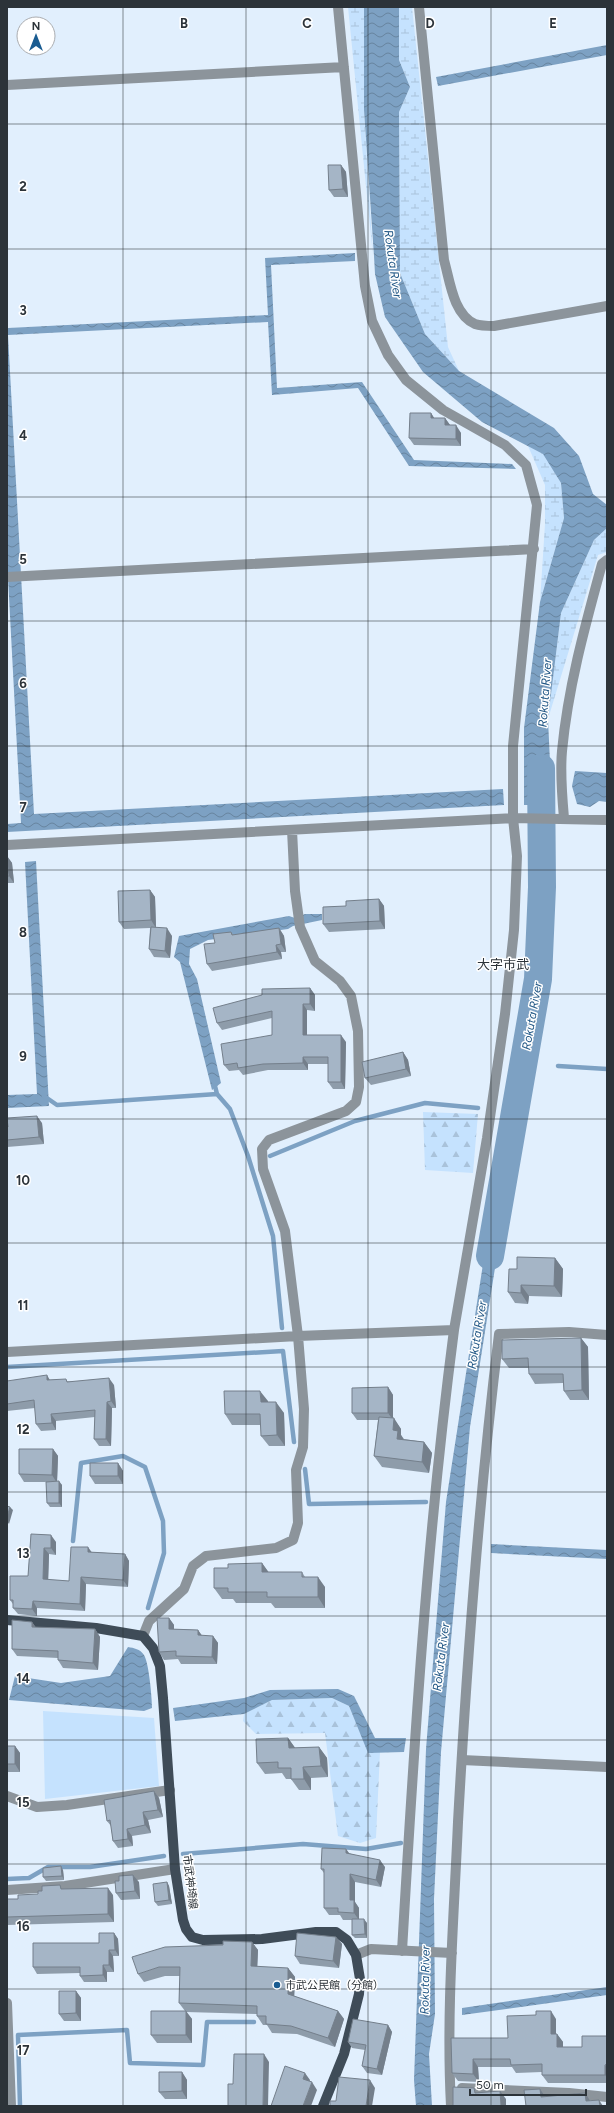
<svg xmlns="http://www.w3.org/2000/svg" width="614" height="2113" viewBox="0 0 614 2113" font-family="Figtree,'Noto Sans JP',sans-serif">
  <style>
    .forest { fill: url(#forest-firs) }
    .wetland { fill: url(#wetland-marsh) }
    .green { fill: #c5e2fe }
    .water { fill: url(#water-waves) }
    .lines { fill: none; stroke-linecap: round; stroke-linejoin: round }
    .stream { stroke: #7da1c3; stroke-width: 4.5 }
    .river { stroke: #7da1c3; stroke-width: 28 }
    .minor { stroke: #8c949b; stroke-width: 10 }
    .major { stroke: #3f4c58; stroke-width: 10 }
    .wall { fill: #8e9caa }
    .shaded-wall { fill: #747f8b }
    .building { fill: #a5b5c6; stroke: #747f8b }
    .grid { fill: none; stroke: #2c3339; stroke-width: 1; stroke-opacity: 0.55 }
    .poi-dot { fill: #1a5c91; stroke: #fff; stroke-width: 1.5 }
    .labels { text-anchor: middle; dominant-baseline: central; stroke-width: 3; stroke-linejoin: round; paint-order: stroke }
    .street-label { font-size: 11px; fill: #2c3339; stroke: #fff }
    .poi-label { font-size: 11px; fill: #2c3339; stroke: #fff; text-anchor: start }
    .water-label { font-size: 12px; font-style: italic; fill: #225886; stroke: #fff }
    .quarter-label { font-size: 13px; fill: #2c3339; stroke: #fff }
    .grid-label { font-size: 13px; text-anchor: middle; font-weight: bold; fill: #2c3339; stroke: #fff; stroke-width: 3; stroke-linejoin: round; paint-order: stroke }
  </style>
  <defs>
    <pattern id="forest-firs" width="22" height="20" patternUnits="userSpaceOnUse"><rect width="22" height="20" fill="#c5e2fe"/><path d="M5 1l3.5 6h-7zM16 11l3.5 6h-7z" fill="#a9c2da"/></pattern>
    <pattern id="wetland-marsh" width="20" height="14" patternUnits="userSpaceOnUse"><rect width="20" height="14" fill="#c5e2fe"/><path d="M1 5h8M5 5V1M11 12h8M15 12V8" fill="none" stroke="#a9c2da"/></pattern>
    <pattern id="water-waves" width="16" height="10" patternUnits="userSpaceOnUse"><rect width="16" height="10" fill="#7da1c3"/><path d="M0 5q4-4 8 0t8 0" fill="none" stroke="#67849f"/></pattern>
  </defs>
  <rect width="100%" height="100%" fill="#e1effd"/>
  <!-- forest -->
  <path class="forest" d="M423,1112L478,1114L473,1173L425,1170Z
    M332,1698L349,1706L368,1752H380L376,1838L360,1843L338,1836L325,1733L256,1734L243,1721L244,1714L272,1700Z"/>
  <!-- wetland -->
  <path class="wetland" d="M348,7H364V110L373,256Z
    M399,7H412L448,347L459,371L425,334L400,273L399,112L410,87L399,60Z
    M528,446L544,454L561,483L564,518L540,602L545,524V485Z
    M607,528V552L598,555L548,719L561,613L594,540Z"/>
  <!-- green -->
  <path class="green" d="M43,1711L154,1718L159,1786L45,1799Z"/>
  <!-- water -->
  <path class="water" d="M364,7H399V60L410,87L399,112L400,273L425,334L459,371L554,428L579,456L593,494L607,505V528L594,540L561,613L548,719L552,805H524V728L540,602L564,518L561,483L543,454L482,422L423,372L385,317L375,274L374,256L364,110Z
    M607,45V55L438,86L436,77Z
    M355,253V261L271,265L277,388L362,382L414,460L512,464L516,469L409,466L358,388L272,395L268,322L8,335L34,814L503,789L504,805L7,832V824L21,823L7,559V319L8,328L268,315L265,258Z
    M575,771L607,773V802L599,801L590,807L577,804L572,786Z
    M36,861L49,1106L7,1108V1095L37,1094L25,862Z
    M305,914H322V920L293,926L288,929L208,940L190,949L189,964L197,979L221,1083L212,1090L180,962L174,957L179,936L289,916L295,918Z
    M503,1217L470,1427L441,1752L434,1899L435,2014L429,2054L432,2106H416L414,2080L426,1749L446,1502L490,1219Z
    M491,1544L607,1550V1559L491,1553Z
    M128,1647C134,1648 140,1649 144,1655C149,1663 152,1698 152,1708L144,1711L9,1700L15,1676L61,1683L110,1676Z
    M338,1689L354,1696L375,1738H406L404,1752L368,1753L349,1706L332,1698L272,1700L244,1714L175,1721L173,1708L244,1698L270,1690Z
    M607,1987V1995L462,2015V2008Z"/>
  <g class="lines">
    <!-- stream -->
    <path class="stream" d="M558,1066L607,1069
      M214,1082L217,1094L230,1109L248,1156L273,1236L282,1328
      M44,1096L57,1105L217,1094
      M270,1156L355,1121L425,1103L478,1108
      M7,1367L283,1351L294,1442
      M305,1469L309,1504L426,1502
      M73,1541L81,1463L123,1456L145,1467L163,1521L164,1553L148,1608
      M183,1854L303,1844L366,1849L401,1843
      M7,1879L29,1878L48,1867H90L164,1856
      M20,2106L18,2035L127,2030L130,2063L203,2065L207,2022H254"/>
    <!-- river -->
    <path class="river" d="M490,1256L538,979L542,887L541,768"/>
    <!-- minor -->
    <path class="minor" d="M338,7L365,286L372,321L388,355L406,380L443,410L505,445L526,465L537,505L513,746V818L517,856L514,930L505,1014L487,1138L454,1330
      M419,7L444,260C450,281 453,314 475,324C481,326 489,326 494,326L607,306
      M7,85L344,67
      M7,577L534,549
      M564,818C562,796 560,773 562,751C568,687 585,626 602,564L607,560
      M7,845L513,818L607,820
      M7,1352L298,1336L454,1330C427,1536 414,1744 402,1951
      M143,1636L149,1621L184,1589L193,1566L206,1556L276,1548L293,1540L298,1523L296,1470L303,1447L304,1409L298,1336L285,1231L263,1169L262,1149L269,1140L346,1111L356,1102L359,1087L358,1031L351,996L340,981L315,961L300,927L295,891L292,830
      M462,1760L607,1767
      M7,1796L37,1807L67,1805L170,1790
      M7,1890L65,1886L175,1869
      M356,1955L371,1949L452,1953
      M7,2003L11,2106
      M462,2088L569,2093L607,2097
      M451,2106C446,2012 454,1916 458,1822C467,1659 479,1496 499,1334L569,1332L607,1335"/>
    <!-- major -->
    <path class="major" d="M7,1620L96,1628L143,1636L153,1648L160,1666L163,1698L175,1869L183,1920L186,1929L192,1937L203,1940L262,1939L316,1932H336L347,1940L356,1955L360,1979L359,1994L344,2054L323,2106"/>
  </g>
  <!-- wall -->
  <path class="wall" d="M341,165L346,172L348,197H334L329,190Z
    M431,413L434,418H445L450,425L461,433V446L414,445L409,438Z
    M7,856L12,863L14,883H7Z
    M150,890L155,897L156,927L172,936L170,958L154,957L149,949L150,928L124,929L119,922Z
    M379,899L384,906L385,929L329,932L323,924L346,906Z
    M279,928L284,936L286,952H281L282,959L212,971L207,964L215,943L231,932L234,935Z
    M310,988L315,995V1011L307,1010V1035L346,1042L345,1089H333L328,1082V1064H308V1070H268L243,1075L239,1070L229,1071L224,1065L272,1035V1018L222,1030L217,1023Z
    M403,1052L408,1060L411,1076L371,1085L365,1078Z
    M42,1123L44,1144L7,1147V1128Z
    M555,1258L563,1269L562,1297L529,1296L528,1304L515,1303L508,1292L517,1269Z
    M581,1338L588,1347L589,1400H570L564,1391L563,1383L535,1384L529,1374V1368H509L502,1359Z
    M50,1380L114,1385L116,1408H112L111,1446H99L94,1439L95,1417L56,1421V1430L41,1431L36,1424L35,1408L7,1411V1381Z
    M388,1387L393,1395V1418L401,1429V1435L404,1439L424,1442L432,1453L429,1473L382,1467L374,1456L378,1420H357L352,1413Z
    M268,1401V1402L284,1413L285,1446H269L261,1436V1425H232L225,1414Z
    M53,1449L58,1456L57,1481L62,1485V1507H50L47,1503L46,1482H24L19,1474Z
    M118,1463L123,1471V1484H95L90,1476Z
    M31,1534L56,1542V1555L49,1554L48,1580L69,1581L91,1552L125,1554L129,1561L128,1587L86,1584L85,1611L37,1608V1616L18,1614L13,1608V1604L10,1600L28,1576Z
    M262,1563L268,1572H302L305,1577L325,1587V1608H275L271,1603H236L233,1599H222L214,1588L228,1568Z
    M169,1618L174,1625V1629L198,1630L202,1636H213L218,1643L217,1664H181L178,1659L164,1660L159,1652Z
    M32,1622L36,1628L95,1629L100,1637L98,1670L63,1668L58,1660V1658L17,1656L12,1649Z
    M288,1738L295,1748L319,1747L327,1758L328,1777L311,1778V1790H299L291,1779H286L282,1773L265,1774L257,1763Z
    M7,1746H15L20,1753V1772H7Z
    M154,1791L159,1798L163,1817L148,1820L151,1833L132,1836L133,1846L118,1848L113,1841L111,1826L107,1821Z
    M346,1849L349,1853L385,1867L381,1887L355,1882V1902L359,1908V1919L367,1923V1938H355L352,1935V1920H343L340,1915H329L324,1908V1873L321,1869Z
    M63,1870L64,1880L46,1881L43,1877Z
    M139,1882L140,1899L121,1900L116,1893Z
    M167,1882L169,1886L172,1904L158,1906L155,1902Z
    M63,1889L113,1895L114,1922L7,1925V1899H18Z
    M114,1933L118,1939L119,1956H113L114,1972H107V1982H84L80,1976V1973L37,1974L33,1967L99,1943Z
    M336,1937L342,1944L339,1968L300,1964L295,1956Z
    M252,1942L258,1950L257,1967L288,1968L295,1977L294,1996L338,2011L344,2019L335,2047L297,2034L272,2033L267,2025H263L257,2016V2014L186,2012L192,2019V2043H157L151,2035L185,2011L179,2003L180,1976H165L144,1982L138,1974L223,1945Z
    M76,1991L81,1998V2021H64L59,2014Z
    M556,2019V2034H557L563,2042V2047H582L607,2036V2083H548L542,2075V2072L516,2073L512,2067H478L479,2082L458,2081L452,2073L451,2038H508Z
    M388,2025L392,2032L382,2075L367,2073L362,2066L365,2050L352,2048L348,2042Z
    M182,2072L187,2080V2099H165L159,2092Z"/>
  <!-- shaded-wall -->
  <path class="shaded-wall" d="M341,165L346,172L348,197L343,189Z
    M431,413L436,421L431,418Z
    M445,418L450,425H445Z
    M456,425L461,433V446L456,439Z
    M7,856L12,863L14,883L9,876Z
    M150,890L155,897L156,928L151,920Z
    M379,899L384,906L385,929L380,921Z
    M167,928L172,936L170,958L165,951Z
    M279,928L284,936L286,952L281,944Z
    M276,945L281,952L282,959L277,952Z
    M310,988L315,995V1011L310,1004Z
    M303,1004L307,1010V1042L303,1035Z
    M341,1035L346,1042L345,1089L341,1082Z
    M403,1052L408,1060L411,1076L406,1069Z
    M303,1057L308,1064V1070L303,1063Z
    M37,1116L42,1123L44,1144L39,1137Z
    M555,1258L563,1269L562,1297L554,1286Z
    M521,1285L529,1296L528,1304L521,1293Z
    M581,1338L588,1347L589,1400L582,1390Z
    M47,1375L51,1382L47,1380Z
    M109,1378L114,1385L116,1408L111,1401Z
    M388,1387L393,1395V1420L388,1413Z
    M260,1391L268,1401L269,1413L261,1402Z
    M107,1402L112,1408L111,1446L106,1439Z
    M276,1402L284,1413L285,1446L277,1435Z
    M51,1414L56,1421V1430L52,1423Z
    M394,1418L401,1429V1435L405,1442L397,1439L393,1430Z
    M424,1442L432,1453L429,1473L422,1462Z
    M53,1449L58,1456L57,1483L52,1475Z
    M118,1463L123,1471V1484L118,1476Z
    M59,1481L62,1485V1507L59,1503Z
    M10,1507L13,1510L9,1524L7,1521V1517Z
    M51,1535L56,1542V1555L51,1548Z
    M88,1547L93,1554L88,1552Z
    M44,1548L49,1554L48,1586L43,1579Z
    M125,1554L129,1561L128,1587L123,1580Z
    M262,1563L270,1574L262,1572Z
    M81,1577L86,1584L85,1611L80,1604Z
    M318,1577L325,1587V1608L318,1597Z
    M33,1601L37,1608V1616L32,1609Z
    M169,1618L174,1625V1637L169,1629Z
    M32,1622L37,1629L32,1627Z
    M95,1629L100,1637L98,1670L93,1663Z
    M198,1630L203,1637L198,1635Z
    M213,1636L218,1643L217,1664L212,1657Z
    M288,1738L296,1749L289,1748Z
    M15,1746L20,1753V1772L15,1764Z
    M319,1747L327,1758L328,1777L321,1766Z
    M303,1767L311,1778V1790L304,1779Z
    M154,1791L159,1798L163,1817L158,1810Z
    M143,1812L148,1820L151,1833L145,1825Z
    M127,1829L132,1836L133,1846L128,1839Z
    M346,1849L351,1856L346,1853Z
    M380,1860L385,1867L381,1887L376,1880Z
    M61,1866L63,1870L64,1880L62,1876Z
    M350,1874L355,1882V1902L359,1908V1920L354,1913L350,1900Z
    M133,1875L139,1882L140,1899L135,1891Z
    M167,1882L169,1886L172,1904L169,1900Z
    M108,1888L113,1895L114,1922L108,1914Z
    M364,1919L367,1923V1938L365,1934Z
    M114,1933L118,1939L119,1956L115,1950Z
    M336,1937L342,1944L339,1968L333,1961Z
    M252,1942L258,1950L257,1975L251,1966Z
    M109,1950L113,1956L114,1972L109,1965Z
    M103,1965L107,1972V1982L103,1975Z
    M288,1968L295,1977L294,2003L288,1994Z
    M76,1991L81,1998V2021L76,2013Z
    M186,2011L192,2019V2043L186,2035Z
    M338,2011L344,2019L335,2047L328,2038Z
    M551,2011L556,2019V2042L551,2034Z
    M388,2025L392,2032L382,2075L377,2069Z
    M557,2034L563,2042V2055L557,2047Z
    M264,2054L269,2062L268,2106H263Z
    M473,2059L478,2067L479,2082L473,2074Z
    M605,2065L607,2068V2078L605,2075Z
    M182,2072L187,2080V2099L182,2091Z
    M305,2073L310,2080L308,2087L303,2079Z
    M370,2080L375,2088L372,2106H366Z
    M312,2082L317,2090L311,2106H303Z
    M540,2089L548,2101L541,2097Z
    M500,2091L506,2099V2106H501Z
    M585,2093L593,2105L586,2101Z
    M599,2100L603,2106H600Z"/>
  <!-- building -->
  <path class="building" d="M328,165H341L343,189L329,190Z
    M410,413H431V418H445V425H456V439L409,438Z
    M7,856L9,876H7Z
    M150,890L151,920L119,922L118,891Z
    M379,899L380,921L323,924V907L346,906V901Z
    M151,927L167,928L165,951L149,949Z
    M279,928L281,944L276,945L277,952L207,964L204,944L215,943L213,934L231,932L232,935Z
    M310,988V1004H303V1035H341V1082H328V1057H303V1063L263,1064L238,1068L237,1063L224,1065L221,1044L272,1035V1011L217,1023L213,1008L262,995V989Z
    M403,1052L406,1069L365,1078L362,1062Z
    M37,1116L39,1137L7,1140V1128L8,1127L7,1118Z
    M517,1257L555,1258L554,1286L521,1285V1293L508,1292L509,1269H517Z
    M581,1338L582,1390L564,1391L563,1374H529L528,1358L502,1359V1340Z
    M47,1375V1380L66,1379L67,1382L109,1378L111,1401L107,1402L106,1439H94L95,1410L51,1414L52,1423L36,1424L34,1400L7,1404V1381Z
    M388,1387V1413H352V1388Z
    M224,1391H260L261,1402H276L277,1435L261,1436L260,1414H225Z
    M379,1417L394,1418L393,1430L398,1431L397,1439L424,1442L422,1462L374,1456Z
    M19,1449H53L52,1475L19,1474Z
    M90,1463H118V1476H90Z
    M59,1481V1503H47L46,1482Z
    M7,1506L10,1507L7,1517Z
    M31,1534L51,1535V1548H44L43,1579L69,1581L71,1547H88V1552L125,1554L123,1580L81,1577L80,1604L33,1601L32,1609L13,1608V1600H10V1576H28Z
    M262,1563V1572H302V1577H318V1597H267V1592H228V1588H214V1568H228V1564Z
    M157,1618H169V1629L198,1630V1635L213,1636L212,1657L176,1656V1651L159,1652Z
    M12,1620L32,1622V1627L95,1629L93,1663L58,1660V1651L12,1649Z
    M288,1738L289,1748L319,1747L321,1766L303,1767L304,1779H291V1768H278V1762L257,1763L256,1739Z
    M7,1746H15V1764H7Z
    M154,1791L158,1810L143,1812L145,1825L127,1829L128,1839L113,1841L110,1820L107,1821L104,1800Z
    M322,1848L346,1849V1853L380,1860L376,1880L350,1874V1900H354V1913L338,1912V1908H324V1869H321Z
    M61,1866L62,1876L43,1877V1868Z
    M133,1875L135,1891L116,1893L115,1881H119V1876Z
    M167,1882L169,1900L155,1902L153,1884Z
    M60,1885L61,1889L108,1888V1914L7,1917V1899H18V1895L38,1894V1891H42V1886Z
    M352,1919H364L365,1934L352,1935Z
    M99,1933H114L115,1950H109V1965H103V1975L80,1976V1967H33V1943H99Z
    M297,1933L336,1937L333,1961L295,1956Z
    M223,1941L252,1942L251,1966L288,1968V1994L338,2011L328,2038L291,2026L266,2024V2016H257V2006L179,2003L180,1967H159L138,1974L132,1957L165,1947L223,1945Z
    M59,1991H76V2013L59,2014Z
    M151,2011H186V2035H151Z
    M536,2011H551V2034H557V2047H582V2036H607V2064L605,2065V2075H542V2064L511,2065L510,2059H473V2074L452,2073L451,2038H508L507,2016L536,2015Z
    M353,2019L388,2025L377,2069L362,2066L366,2045L348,2042Z
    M234,2054H264L263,2106H228V2084H233Z
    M285,2066L305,2073L303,2079L312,2082L303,2106H271Z
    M159,2072H182V2091L159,2092Z
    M339,2077L370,2080L366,2106H330V2101H336Z
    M453,2087L474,2088L475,2093L500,2091L501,2106H453Z
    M540,2089L541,2097L585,2093L586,2101L599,2100L600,2106H526L524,2090Z"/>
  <!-- grid -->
  <path class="grid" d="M123,7V2106M246,7V2106M368,7V2106M491,7V2106M7,124H607M7,249H607M7,373H607M7,497H607M7,621H607M7,746H607M7,870H607M7,994H607M7,1119H607M7,1243H607M7,1367H607M7,1492H607M7,1616H607M7,1740H607M7,1864H607M7,1989H607"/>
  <!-- markers -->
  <circle class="poi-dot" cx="277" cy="1985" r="4"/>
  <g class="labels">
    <!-- street labels -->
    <g class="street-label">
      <text transform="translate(190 1882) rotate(83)">市武神埼線</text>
    </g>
    <!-- poi labels -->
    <g class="poi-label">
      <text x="285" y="1985">市武公民館（分館）</text>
    </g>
    <!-- water labels -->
    <g class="water-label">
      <text transform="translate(393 264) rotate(82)">Rokuta River</text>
      <text transform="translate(545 693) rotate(-86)">Rokuta River</text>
      <text transform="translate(532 1016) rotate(-80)">Rokuta River</text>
      <text transform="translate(477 1335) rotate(-81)">Rokuta River</text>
      <text transform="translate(441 1657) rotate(-83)">Rokuta River</text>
      <text transform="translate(425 1980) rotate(-89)">Rokuta River</text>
    </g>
    <!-- quarter labels -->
    <g class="quarter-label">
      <text x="503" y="964">大字市武</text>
    </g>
  </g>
  <g class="grid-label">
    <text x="184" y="28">B</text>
    <text x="307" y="28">C</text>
    <text x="430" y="28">D</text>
    <text x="553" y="28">E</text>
    <text x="23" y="191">2</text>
    <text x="23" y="315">3</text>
    <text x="23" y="440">4</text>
    <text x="23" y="564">5</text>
    <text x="23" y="688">6</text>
    <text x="23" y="812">7</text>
    <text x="23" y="937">8</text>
    <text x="23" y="1061">9</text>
    <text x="23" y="1185">10</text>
    <text x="23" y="1310">11</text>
    <text x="23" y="1434">12</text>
    <text x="23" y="1558">13</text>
    <text x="23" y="1683">14</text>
    <text x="23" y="1807">15</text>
    <text x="23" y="1931">16</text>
    <text x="23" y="2055">17</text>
  </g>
  <!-- border -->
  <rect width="614" height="2113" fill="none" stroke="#2c3339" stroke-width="16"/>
  <!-- north arrow -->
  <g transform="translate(36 36)"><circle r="19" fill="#ffffff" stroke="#abadb0"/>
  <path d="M0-3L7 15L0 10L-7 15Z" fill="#1a5c91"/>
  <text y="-6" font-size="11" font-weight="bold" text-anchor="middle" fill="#2c3339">N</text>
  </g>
  <!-- scale -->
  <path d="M470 2089v6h116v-6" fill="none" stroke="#2c3339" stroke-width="2"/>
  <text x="476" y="2089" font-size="12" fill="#2c3339" stroke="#ffffff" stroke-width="3" paint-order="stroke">50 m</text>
</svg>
